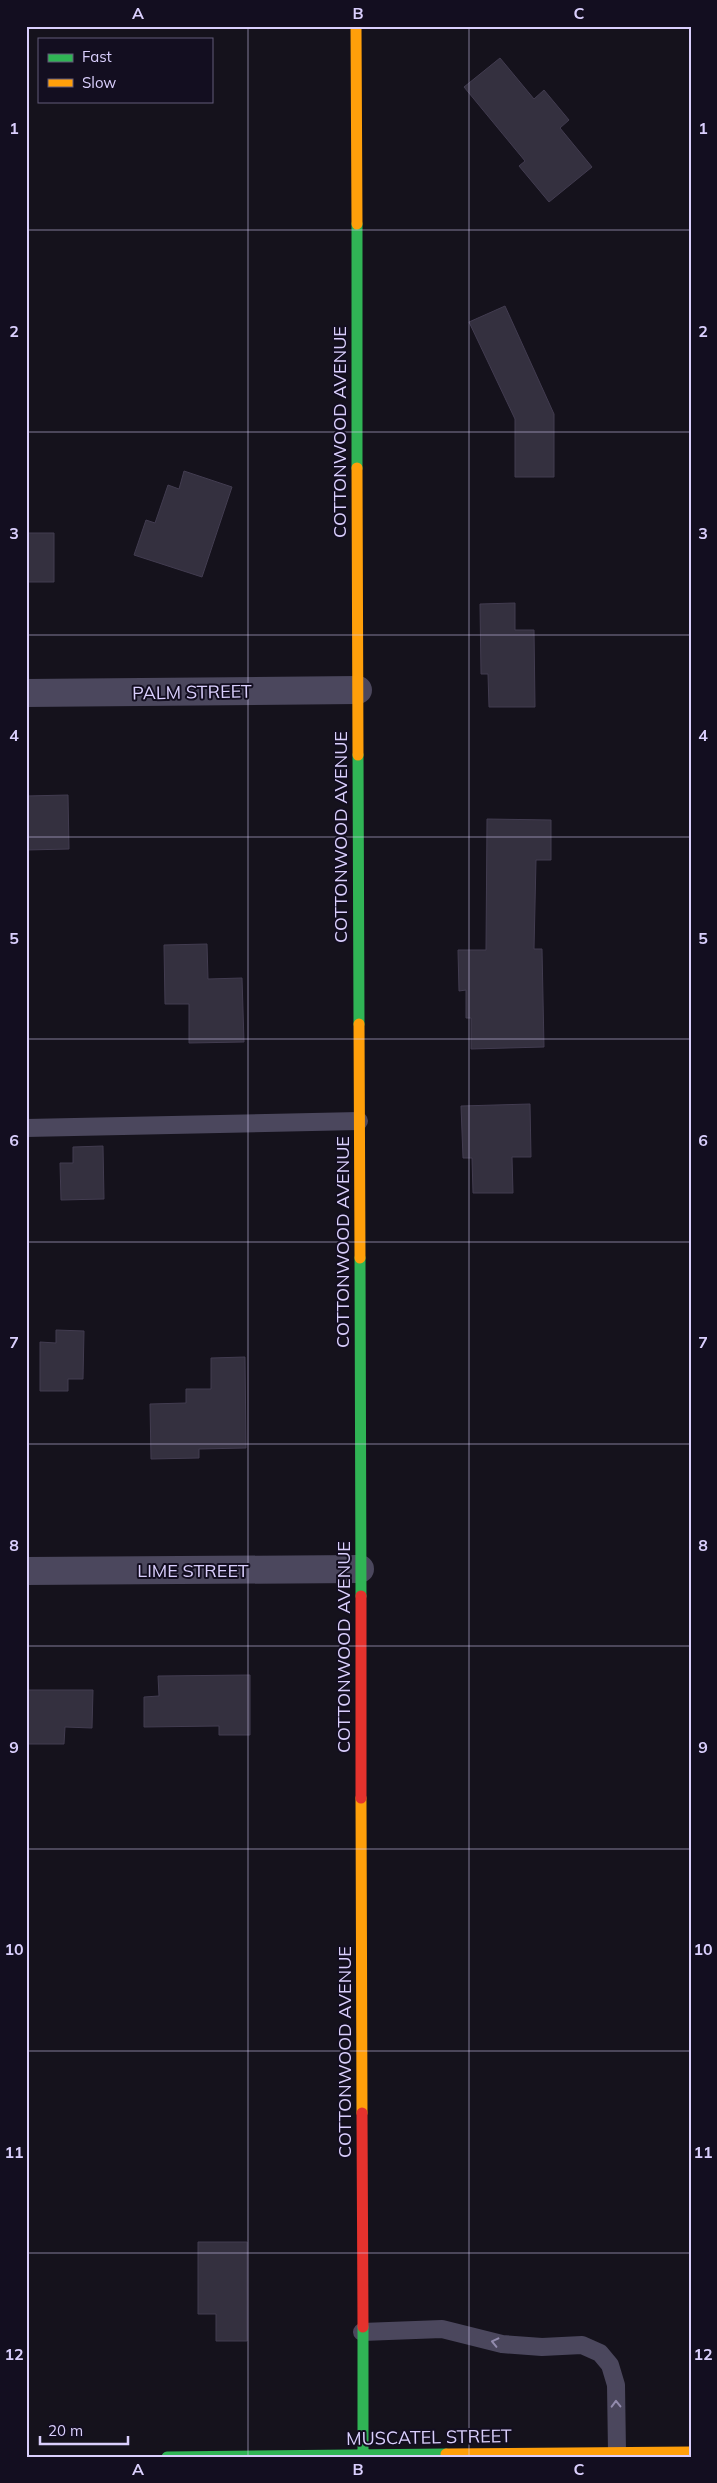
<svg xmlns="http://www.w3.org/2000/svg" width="717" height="2483" viewBox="0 0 717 2483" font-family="Mulish,sans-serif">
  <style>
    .building { fill: #34303f; stroke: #423c50 }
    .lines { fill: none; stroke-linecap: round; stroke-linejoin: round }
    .lane { stroke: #4b475d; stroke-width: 18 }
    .street { stroke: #4b475d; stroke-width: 28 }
    .fast { stroke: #30b455; stroke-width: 11 }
    .slow { stroke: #ff9f0a; stroke-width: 11 }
    .jam { stroke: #e5322d; stroke-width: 11 }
    .oneway { stroke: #928bad }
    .grid { fill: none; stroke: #dacffd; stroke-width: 1; stroke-opacity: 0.55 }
    .labels { text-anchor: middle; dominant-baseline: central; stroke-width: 4; stroke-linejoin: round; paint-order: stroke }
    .street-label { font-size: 18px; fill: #dacffd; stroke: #130e20 }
    .neatline { fill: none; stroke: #dacffd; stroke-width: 2 }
    .grid-label { font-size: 16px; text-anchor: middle; font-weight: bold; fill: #dacffd }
  </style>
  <rect width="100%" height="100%" fill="#15121c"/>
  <!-- building -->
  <path class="building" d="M500,58L534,99L544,90L569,120L560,128L592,167L549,202L519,166L525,161L464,87Z
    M505,306L554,414V477H515V419L469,322Z
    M184,471L232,487L202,577L134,555L146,520L155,523L168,485L179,489Z
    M26,533H54V582H26Z
    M515,603V630H534L535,707H489L488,674H481L480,604Z
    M68,795L69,849L26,850V796Z
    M487,819L551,820V860H536L534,949H542L544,1047L471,1049V1018H466V990L459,991L458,950H486Z
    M207,944L208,979L242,978L244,1042L189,1043V1004H165L164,945Z
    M530,1104L531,1157H512L513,1193H473L472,1158H463L461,1106Z
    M103,1146L104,1199L61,1200L60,1163H73V1147Z
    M56,1330L84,1331L83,1379H68V1391H40V1342L56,1343Z
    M245,1357L246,1448L199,1449V1458L151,1459L150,1404L186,1403V1389H211V1358Z
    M250,1675V1735H219V1726L144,1727V1697L159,1696L158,1676Z
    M26,1690H93L92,1728L65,1727L64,1744H26Z
    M198,2242H247V2341H216V2314H198Z"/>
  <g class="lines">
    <!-- lane -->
    <path class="lane" d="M26,1128L359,1121
      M362,2332L442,2329L502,2344L542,2347L582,2345L600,2353L610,2365L616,2385L617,2452"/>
    <!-- street -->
    <path class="street" d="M26,693L358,690
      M26,1571L360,1569"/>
    <!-- fast -->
    <path class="fast" d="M357,224V468
      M358,755L359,1024
      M360,1258L361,1596
      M363,2327V2457
      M167,2457L446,2454"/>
    <!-- slow -->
    <path class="slow" d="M356,26L357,224
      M357,468L358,755
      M359,1024L360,1258
      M361,1798L362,2113
      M446,2454L691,2452"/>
    <!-- jam -->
    <path class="jam" d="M361,1596V1798
      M362,2113L363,2327"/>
  </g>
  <!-- one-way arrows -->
  <defs><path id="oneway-chevron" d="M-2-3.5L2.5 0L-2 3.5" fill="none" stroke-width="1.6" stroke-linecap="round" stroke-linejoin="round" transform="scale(1.25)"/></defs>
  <g class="oneway">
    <use href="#oneway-chevron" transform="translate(495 2342) rotate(-167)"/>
    <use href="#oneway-chevron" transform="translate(616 2404) rotate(-91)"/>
  </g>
  <!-- grid -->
  <path class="grid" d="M248,26V2457M469,26V2457M26,230H691M26,432H691M26,635H691M26,837H691M26,1039H691M26,1242H691M26,1444H691M26,1646H691M26,1849H691M26,2051H691M26,2253H691"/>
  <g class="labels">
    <!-- street labels -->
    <g class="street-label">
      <text transform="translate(339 432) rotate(-90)">COTTONWOOD AVENUE</text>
      <text transform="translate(192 692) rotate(-1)">PALM STREET</text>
      <text transform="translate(340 837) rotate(-90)">COTTONWOOD AVENUE</text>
      <text transform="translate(342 1242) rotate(-90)">COTTONWOOD AVENUE</text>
      <text x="193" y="1570">LIME STREET</text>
      <text transform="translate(343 1647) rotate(-90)">COTTONWOOD AVENUE</text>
      <text transform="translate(344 2052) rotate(-90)">COTTONWOOD AVENUE</text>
      <text transform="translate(429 2437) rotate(-1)">MUSCATEL STREET</text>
    </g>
  </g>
  <!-- border -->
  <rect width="717" height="2483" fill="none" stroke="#130e20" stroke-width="55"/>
  <!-- legend -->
  <rect x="38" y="38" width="175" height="65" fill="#130e20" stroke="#635b78"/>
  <rect x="48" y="54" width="25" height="8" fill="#30b455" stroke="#635b78"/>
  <text x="82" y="62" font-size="15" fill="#dacffd">Fast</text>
  <rect x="48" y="79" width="25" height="8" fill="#ff9f0a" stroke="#635b78"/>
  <text x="82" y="88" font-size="15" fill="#dacffd">Slow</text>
  <!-- scale -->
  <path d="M40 2436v8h88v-8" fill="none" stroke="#dacffd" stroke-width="2.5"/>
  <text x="48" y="2436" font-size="15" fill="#dacffd" stroke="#130e20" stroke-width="4" paint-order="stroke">20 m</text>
  <rect x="28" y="28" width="662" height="2428" class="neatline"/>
  <g class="grid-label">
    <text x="138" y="19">A</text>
    <text x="358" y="19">B</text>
    <text x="579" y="19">C</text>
    <text x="14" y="134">1</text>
    <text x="703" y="134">1</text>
    <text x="14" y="337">2</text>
    <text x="703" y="337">2</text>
    <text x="14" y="539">3</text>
    <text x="703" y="539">3</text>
    <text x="14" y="741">4</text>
    <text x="703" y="741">4</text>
    <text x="14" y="944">5</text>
    <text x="703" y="944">5</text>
    <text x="14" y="1146">6</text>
    <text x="703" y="1146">6</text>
    <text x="14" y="1348">7</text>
    <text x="703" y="1348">7</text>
    <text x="14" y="1551">8</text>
    <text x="703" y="1551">8</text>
    <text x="14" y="1753">9</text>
    <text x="703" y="1753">9</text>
    <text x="14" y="1955">10</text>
    <text x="703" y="1955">10</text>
    <text x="14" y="2158">11</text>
    <text x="703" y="2158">11</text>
    <text x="14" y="2360">12</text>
    <text x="703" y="2360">12</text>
    <text x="138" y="2475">A</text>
    <text x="358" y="2475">B</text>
    <text x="579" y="2475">C</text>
  </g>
</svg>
